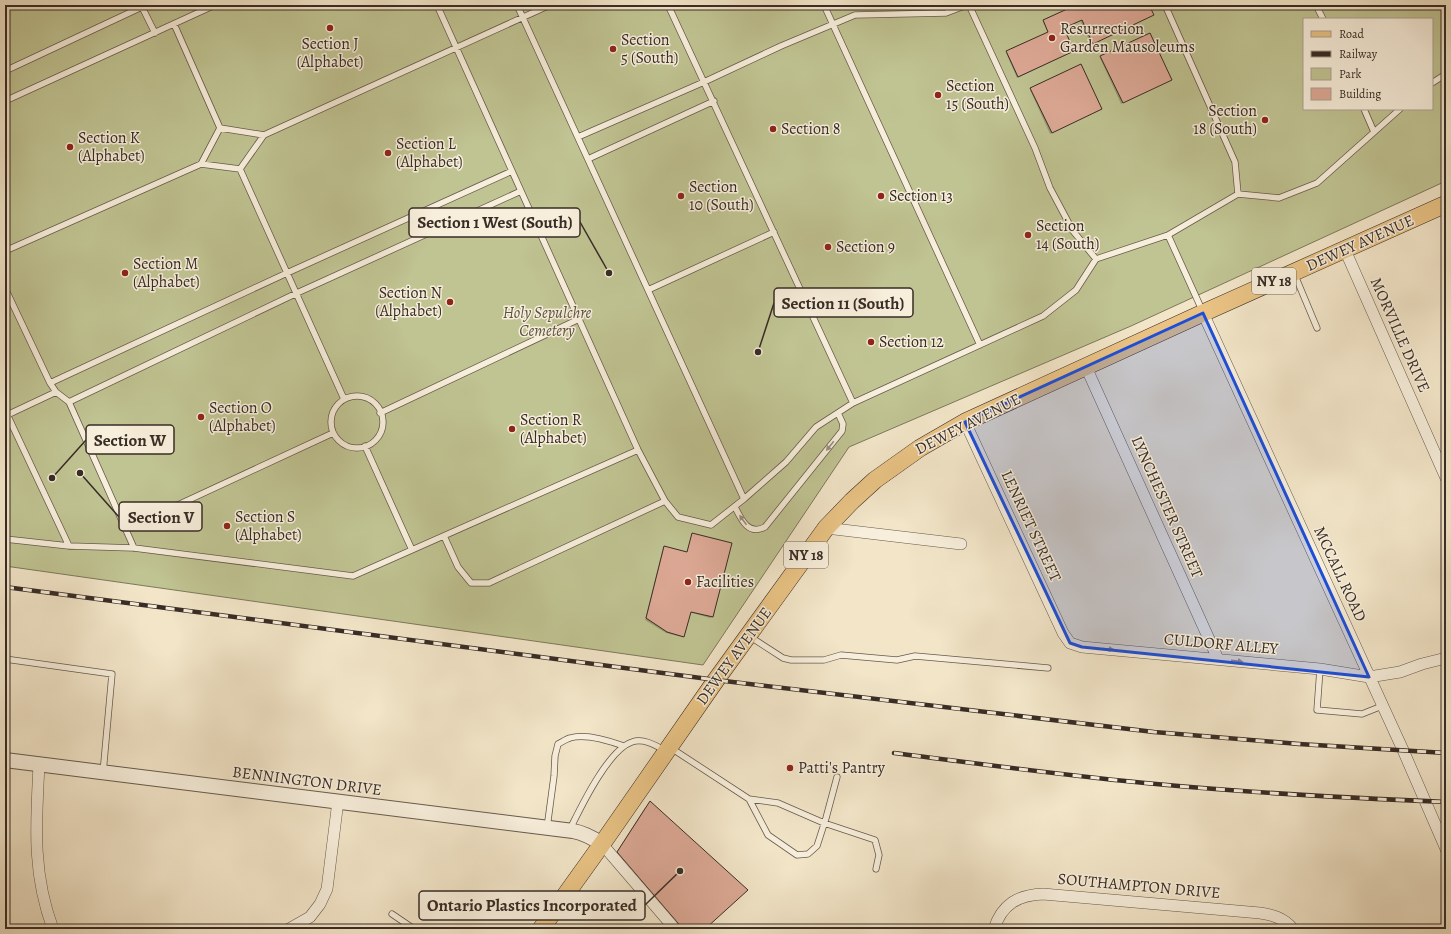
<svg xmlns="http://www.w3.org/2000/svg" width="1451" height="934" viewBox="0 0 1451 934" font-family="Alegreya,serif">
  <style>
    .green { fill: #c0c392; stroke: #7c785c; fill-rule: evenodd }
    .shadow { fill: #0003 }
    .building { fill: #dda996; stroke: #382c26 }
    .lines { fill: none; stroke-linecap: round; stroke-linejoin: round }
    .service-casing { stroke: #665a4e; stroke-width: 7 }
    .minor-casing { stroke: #665a4e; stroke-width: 12 }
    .tertiary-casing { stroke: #665a4e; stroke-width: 16 }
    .primary-casing { stroke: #382c26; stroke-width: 18 }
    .service { stroke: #f7eedb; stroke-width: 5.5 }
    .minor { stroke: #f7eedb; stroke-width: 11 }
    .tertiary { stroke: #f7eedb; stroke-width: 14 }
    .primary { stroke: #e9c284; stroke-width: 17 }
    .rail-casing { stroke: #382c26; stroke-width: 4.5 }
    .rail { stroke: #f7eedb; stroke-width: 3; stroke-dasharray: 9; stroke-linecap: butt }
    .oneway { fill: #988d80 }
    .marked { fill: #1d4ed8; fill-opacity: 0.2; stroke: #1d4ed8; stroke-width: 3; stroke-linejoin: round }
    .poi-dot { fill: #8f2418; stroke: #f7eedb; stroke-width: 1.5 }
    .labels { text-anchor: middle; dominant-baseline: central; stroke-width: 3; stroke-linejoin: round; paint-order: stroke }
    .shield { fill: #f7eedb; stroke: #71665c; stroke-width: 1 }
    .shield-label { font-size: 15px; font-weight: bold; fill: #382c26 }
    .poi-label { font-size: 16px; fill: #382c26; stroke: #f7eedb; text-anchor: start }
    .street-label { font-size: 16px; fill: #382c26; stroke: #f7eedb }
    .park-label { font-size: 16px; font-style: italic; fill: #5a5241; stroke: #f7eedb }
    .leader { fill: none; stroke: #382c26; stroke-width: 1.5 }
    .callout-dot { fill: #382c26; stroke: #f7eedb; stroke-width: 1.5 }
    .callout { fill: #f7eedb; stroke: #382c26; stroke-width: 1.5 }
    .callout-label { font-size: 17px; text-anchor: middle; font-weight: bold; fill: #382c26 }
  </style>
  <rect width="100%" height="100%" fill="#f2e5c8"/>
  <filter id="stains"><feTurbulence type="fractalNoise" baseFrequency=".005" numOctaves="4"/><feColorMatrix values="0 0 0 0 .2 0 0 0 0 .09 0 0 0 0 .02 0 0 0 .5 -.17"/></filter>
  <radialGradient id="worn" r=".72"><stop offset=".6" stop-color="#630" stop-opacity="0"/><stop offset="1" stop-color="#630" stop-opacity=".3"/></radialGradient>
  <!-- green -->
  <path class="green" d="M5,5H1446V181L1131,326L849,447L703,665L5,566ZM1304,19H1432V109H1304Z"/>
  <!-- shadow -->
  <path class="shadow" d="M1078,5H1097L1099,9L1108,5H1148L1151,16L1091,44L1080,20L1063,28L1073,51L1072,52L1017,78L1006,53L1048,33L1043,22L1044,21Z
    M1101,57L1170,80L1121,104L1100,58Z
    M1031,89L1101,109L1050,134L1030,90Z
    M692,534L730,544L712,617L710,618L689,612L682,637L666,633L645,620L663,548L665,547L687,552Z
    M650,803L704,929H672L612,859L644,809Z"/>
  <!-- building -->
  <path class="building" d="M1076,5H1098L1099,8L1105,5H1149L1154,15L1093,44L1082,20L1064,28L1074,51L1018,77L1006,51L1048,32L1043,20Z
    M1150,33L1172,80L1123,103L1100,56Z
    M1081,64L1102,109L1052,133L1030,88Z
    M692,533L732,543L713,617L691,612L684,637L667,632L646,618L664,546L687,552Z
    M650,801L748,890L705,929H683L617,852Z"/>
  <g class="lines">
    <defs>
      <path id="service" d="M437,5L638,450L665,501L678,517L711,525L744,499L786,462L816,427L853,403L1043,316L1076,290L1096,259L1168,235L1202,310
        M517,5L744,499
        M668,5L853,403
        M824,5L980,345
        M969,5L1035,148L1050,188L1073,231L1096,259
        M1165,5L1235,162L1238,194L1168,235
        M1316,5L1323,19
        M142,7L155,33
        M174,24L220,128
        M5,71L146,5
        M1432,83L1446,74
        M5,101L215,5
        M1364,109L1374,132
        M220,128L264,135L240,169L201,164Z
        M264,135L550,5
        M578,137L704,82L781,46L855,15L946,13L967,5
        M588,159L714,101
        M240,169L344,399
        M1238,194L1279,198L1317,183L1400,109
        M5,251L201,164
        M1294,273L1317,328
        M5,288L50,383L56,392L69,402L134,548
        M648,290L774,232
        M50,383L287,273L512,171
        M331 422a26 26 0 1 1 52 0a26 26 0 1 1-52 0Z
        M69,402L297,293L521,191
        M5,410L69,546
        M380,413L579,319
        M5,416L56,392
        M365,446L412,550
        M735,507C741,519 748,536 765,527L842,431L843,424L838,413
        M126,529L333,433
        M444,536L458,567L471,583H489L665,501
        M5,539L69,546L134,548L353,576L638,450
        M749,636L783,658L791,660H824L841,655L897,660L915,656L1048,668
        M5,659L112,674L103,773
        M1320,669L1317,710L1362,714L1382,706
        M671,748L749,799L768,835L797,855L808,854L817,846L826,818L837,777
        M749,799L778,803L824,823L875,840L879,855L876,869
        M547,828L554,776L555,756L558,744C562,742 566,739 570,738C585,733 610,741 624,746
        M570,829C581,807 608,750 632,742C643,738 655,745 664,750
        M392,914L414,929"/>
      <path id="minor" d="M1345,250L1446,478
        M1203,313L1403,750L1446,849
        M1086,367L1218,659
        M965,422L1063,633L1070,643L1082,647L1320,669L1369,677L1400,672L1422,664L1446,658
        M826,528L961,544
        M39,765C36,824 32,873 53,929
        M602,844L675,929
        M289,929L310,917L320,904L327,889L338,801
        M994,929C1002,904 1018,895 1043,894L1260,913C1273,915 1284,918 1293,929"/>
      <path id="tertiary" d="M5,760L573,831C584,833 593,838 602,844"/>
      <path id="primary" d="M541,929L602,844L716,680L826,528L852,501L875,480L920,448L965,422L1203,313L1446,204"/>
    </defs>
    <!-- service casing -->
    <use href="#service" class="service-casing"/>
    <!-- minor casing -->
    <use href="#minor" class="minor-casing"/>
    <!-- tertiary casing -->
    <use href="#tertiary" class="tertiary-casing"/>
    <!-- primary casing -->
    <use href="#primary" class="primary-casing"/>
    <!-- service -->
    <use href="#service" class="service"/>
    <!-- minor -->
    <use href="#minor" class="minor"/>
    <!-- tertiary -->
    <use href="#tertiary" class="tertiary"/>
    <!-- primary -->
    <use href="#primary" class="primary"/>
    <defs>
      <path id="rail" d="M5,587L716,680L1154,732L1299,744L1446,753
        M894,753C981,764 1068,776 1156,784C1252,793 1349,798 1446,802"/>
    </defs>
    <!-- rail casing -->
    <use href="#rail" class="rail-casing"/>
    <!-- rail -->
    <use href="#rail" class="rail"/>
  </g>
  <!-- one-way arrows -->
  <defs><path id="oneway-solid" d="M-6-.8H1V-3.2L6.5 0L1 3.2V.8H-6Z"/></defs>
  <g class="oneway">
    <use href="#oneway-solid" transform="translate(830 446) rotate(129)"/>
    <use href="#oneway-solid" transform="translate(743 520) rotate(-126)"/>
    <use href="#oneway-solid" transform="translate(1108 649) rotate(5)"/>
    <use href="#oneway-solid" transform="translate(1237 661) rotate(6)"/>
  </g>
  <!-- marked area -->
  <path class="marked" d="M1203,313L1369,677L1082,647L1070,643L965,422Z"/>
  <!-- markers -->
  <g class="poi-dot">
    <circle cx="330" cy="28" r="4"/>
    <circle cx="1052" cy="38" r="4"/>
    <circle cx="613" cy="49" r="4"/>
    <circle cx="938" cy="95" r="4"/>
    <circle cx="1265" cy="120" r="4"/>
    <circle cx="773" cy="129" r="4"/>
    <circle cx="70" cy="147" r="4"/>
    <circle cx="388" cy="153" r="4"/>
    <circle cx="681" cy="196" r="4"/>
    <circle cx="881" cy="196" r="4"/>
    <circle cx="1028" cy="235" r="4"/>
    <circle cx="828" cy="247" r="4"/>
    <circle cx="125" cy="273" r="4"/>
    <circle cx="450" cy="302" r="4"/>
    <circle cx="871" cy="342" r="4"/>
    <circle cx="201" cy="417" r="4"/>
    <circle cx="512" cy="429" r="4"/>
    <circle cx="227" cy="526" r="4"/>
    <circle cx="688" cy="582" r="4"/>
    <circle cx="790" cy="768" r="4"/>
  </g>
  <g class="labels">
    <!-- shield labels -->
    <g class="shield">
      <rect x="1252" y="268" width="44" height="26" rx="3"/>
      <rect x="784" y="542" width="44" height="26" rx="3"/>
    </g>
    <g class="shield-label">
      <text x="1274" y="281">NY 18</text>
      <text x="806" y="555">NY 18</text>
    </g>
    <!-- poi labels -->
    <g class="poi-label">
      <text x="1060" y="29">Resurrection<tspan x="1060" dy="18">Garden Mausoleums</tspan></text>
      <text x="621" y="40">Section<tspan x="621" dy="18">5 (South)</tspan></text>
      <text x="330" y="44" text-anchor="middle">Section J<tspan x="330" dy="18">(Alphabet)</tspan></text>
      <text x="946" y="86">Section<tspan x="946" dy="18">15 (South)</tspan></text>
      <text x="1257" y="111" text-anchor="end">Section<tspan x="1257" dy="18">18 (South)</tspan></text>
      <text x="781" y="129">Section 8</text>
      <text x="78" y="138">Section K<tspan x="78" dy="18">(Alphabet)</tspan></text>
      <text x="396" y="144">Section L<tspan x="396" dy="18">(Alphabet)</tspan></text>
      <text x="689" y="187">Section<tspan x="689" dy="18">10 (South)</tspan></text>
      <text x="889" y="196">Section 13</text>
      <text x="1036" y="226">Section<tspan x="1036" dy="18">14 (South)</tspan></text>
      <text x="836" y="247">Section 9</text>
      <text x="133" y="264">Section M<tspan x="133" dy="18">(Alphabet)</tspan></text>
      <text x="442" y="293" text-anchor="end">Section N<tspan x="442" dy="18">(Alphabet)</tspan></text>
      <text x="879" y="342">Section 12</text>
      <text x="209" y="408">Section O<tspan x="209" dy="18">(Alphabet)</tspan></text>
      <text x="520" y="420">Section R<tspan x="520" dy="18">(Alphabet)</tspan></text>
      <text x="235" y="517">Section S<tspan x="235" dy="18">(Alphabet)</tspan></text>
      <text x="696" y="582">Facilities</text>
      <text x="798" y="768">Patti's Pantry</text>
    </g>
    <!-- street labels -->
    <g class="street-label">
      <text transform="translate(1360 243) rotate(-24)">DEWEY AVENUE</text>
      <text transform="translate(1400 335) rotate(66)">MORVILLE DRIVE</text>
      <text transform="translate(968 424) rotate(-27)">DEWEY AVENUE</text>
      <text transform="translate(1167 507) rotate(66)">LYNCHESTER STREET</text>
      <text transform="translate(1031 526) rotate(65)">LENRIET STREET</text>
      <text transform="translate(1340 574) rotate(65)">MCCALL ROAD</text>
      <text transform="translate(1221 644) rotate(5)">CULDORF ALLEY</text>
      <text transform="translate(734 656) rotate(-54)">DEWEY AVENUE</text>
      <text transform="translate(307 781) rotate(7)">BENNINGTON DRIVE</text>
      <text transform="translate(1139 886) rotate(5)">SOUTHAMPTON DRIVE</text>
    </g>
    <!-- park labels -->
    <g class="park-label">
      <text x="547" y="313">Holy Sepulchre<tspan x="547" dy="18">Cemetery</tspan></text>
    </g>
  </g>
  <!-- callouts -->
  <path class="leader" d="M609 273L580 222M758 352L774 303M52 478L86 440M80 473L119 517M680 871L645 905"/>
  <g class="callout-dot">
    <circle cx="609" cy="273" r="4"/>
    <circle cx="758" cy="352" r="4"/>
    <circle cx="52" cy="478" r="4"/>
    <circle cx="80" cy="473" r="4"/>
    <circle cx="680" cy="871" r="4"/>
  </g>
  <g class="callout">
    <rect x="409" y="208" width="171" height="29" rx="4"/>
    <rect x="774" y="288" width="139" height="29" rx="4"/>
    <rect x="86" y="425" width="88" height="29" rx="4"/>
    <rect x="119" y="502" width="83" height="29" rx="4"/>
    <rect x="419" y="891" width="226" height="29" rx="4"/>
  </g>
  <g class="callout-label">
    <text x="495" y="228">Section 1 West (South)</text>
    <text x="843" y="309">Section 11 (South)</text>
    <text x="130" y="446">Section W</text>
    <text x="161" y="523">Section V</text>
    <text x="532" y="911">Ontario Plastics Incorporated</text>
  </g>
  <!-- margin -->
  <rect width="1451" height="934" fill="none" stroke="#f2e5c8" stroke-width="20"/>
  <rect x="6" y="6" width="1439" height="922" fill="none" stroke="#382c26" stroke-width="2"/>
  <rect x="10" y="10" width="1431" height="914" fill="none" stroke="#382c26"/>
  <!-- legend -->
  <rect x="1303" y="18" width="130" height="92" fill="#f7eedb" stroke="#aba093"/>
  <rect x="1311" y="31" width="20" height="6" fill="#e9c284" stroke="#aba093"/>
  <text x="1339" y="38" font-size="12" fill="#382c26">Road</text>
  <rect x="1311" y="51" width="20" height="6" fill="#382c26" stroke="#aba093"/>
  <text x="1339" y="58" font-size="12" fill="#382c26">Railway</text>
  <rect x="1311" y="68" width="20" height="12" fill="#c0c392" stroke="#aba093"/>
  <text x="1339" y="78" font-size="12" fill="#382c26">Park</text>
  <rect x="1311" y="88" width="20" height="12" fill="#dda996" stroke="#aba093"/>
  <text x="1339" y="98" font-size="12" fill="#382c26">Building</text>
  <rect width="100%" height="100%" filter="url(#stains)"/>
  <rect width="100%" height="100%" fill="url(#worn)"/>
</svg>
